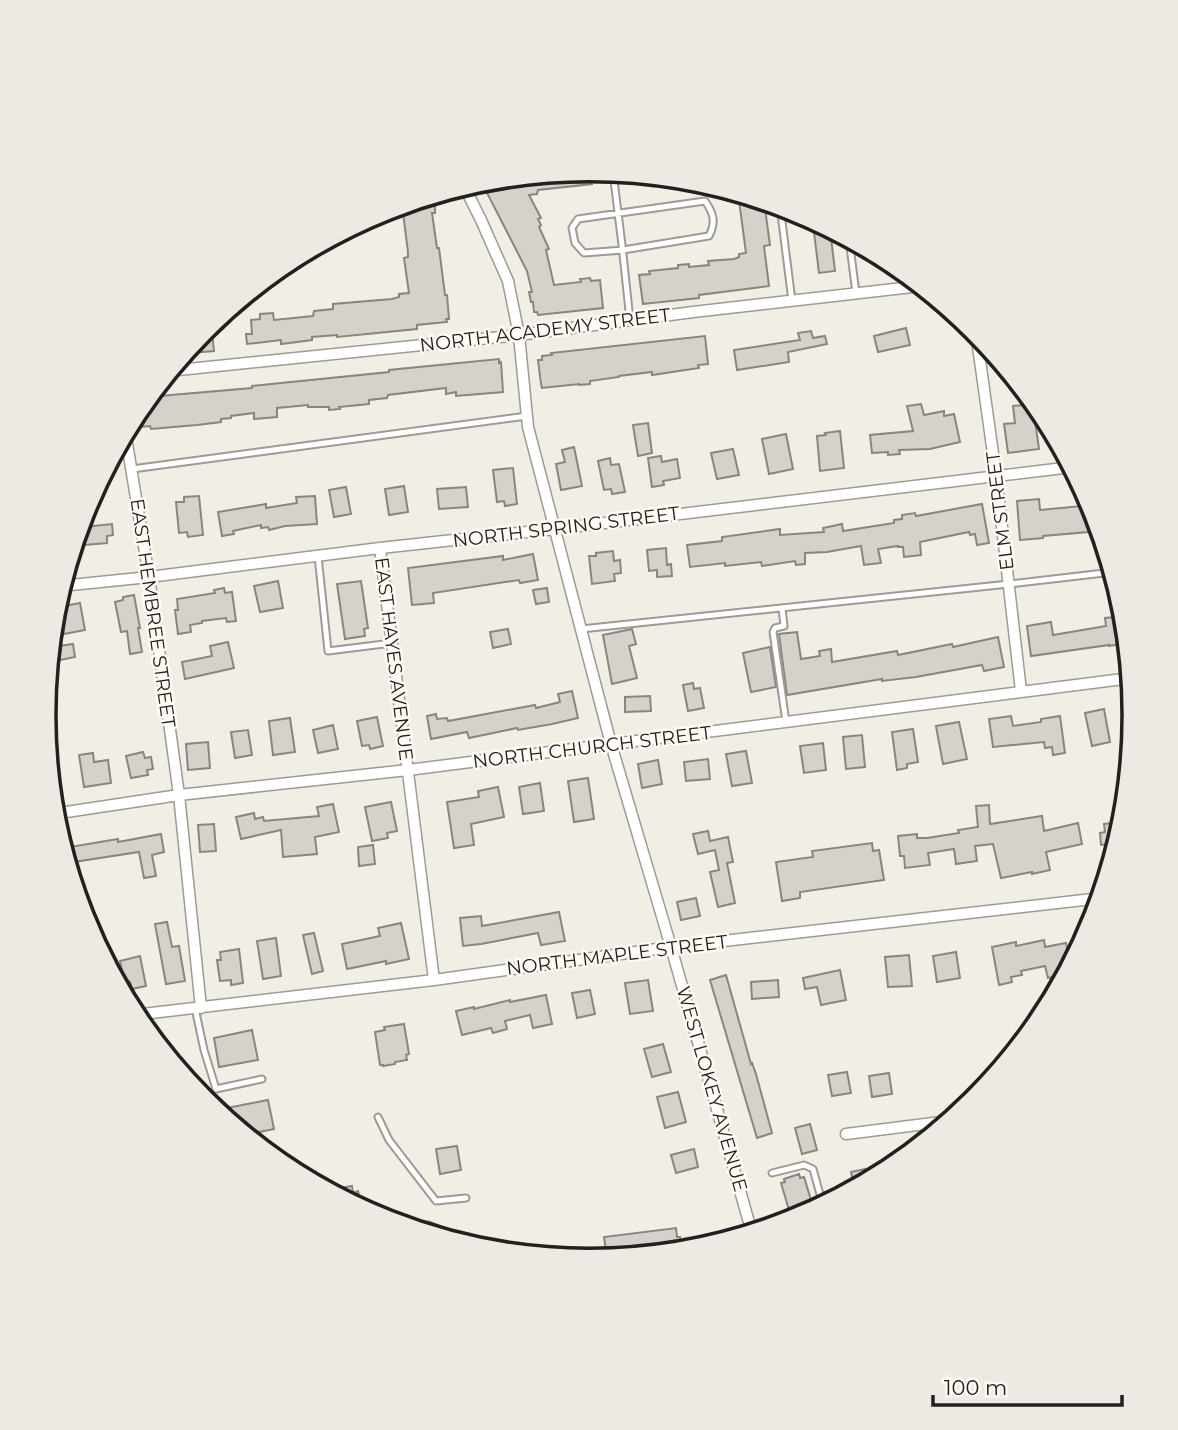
<svg xmlns="http://www.w3.org/2000/svg" width="1178" height="1430" viewBox="0 0 1178 1430" font-family="Montserrat,sans-serif">
  <style>
    .building { fill: #d5d2cb; stroke: #898680; stroke-width: 2 }
    .lines { fill: none; stroke-linecap: round; stroke-linejoin: round }
    .lane-casing { stroke: #9e9b94; stroke-width: 9 }
    .street-casing { stroke: #9e9b94; stroke-width: 13 }
    .lane { stroke: #fff; stroke-width: 5 }
    .street { stroke: #fff; stroke-width: 10 }
    .labels { text-anchor: middle; dominant-baseline: central; stroke-width: 5; stroke-linejoin: round; paint-order: stroke }
    .street-label { font-size: 19px; fill: #23211f; stroke: #fffbf4 }
    .rim { fill: none; stroke: #23211f; stroke-width: 3.5 }
  </style>
  <rect width="100%" height="100%" fill="#f1eee6"/>
  <!-- building -->
  <path class="building" d="M590,170L592,184L538,190L537,194L529,195L541,218L538,219L541,225L539,227L549,249L546,250L554,285L581,282L580,279L590,278L591,281L600,280L603,308L538,315L537,312H534L533,302H531L529,292H532L527,271L483,185L485,184L484,180Z
    M738,193L764,201L770,245L764,246L769,286L699,295V298L643,304L639,275L650,274L649,271L678,268V265L689,264V267L709,265L708,261L734,259L739,257V254L746,253Z
    M434,195L435,209V213H432L437,248H439L445,295H447L449,319H446L447,322L417,325V329L337,337V335L312,337V340L281,344V340L247,344L246,334H252L251,320L260,319V314L273,313L274,320L313,316L314,311L333,309V304L392,299L399,297V294L409,293L404,258L408,257V252L402,205Z
    M820,223L830,229L835,271L819,273L813,224Z
    M211,323L214,351L190,353L189,347L204,329Z
    M906,328L910,345L878,352L874,336Z
    M811,331L813,338L825,336L827,344L788,352L789,362L737,370L734,350L800,340L798,333Z
    M705,336L708,364L698,365L699,368L652,375V372L619,376V377L590,381V384L579,385V384L542,388L541,384L538,360H542V356L552,355L551,353Z
    M499,359V363L501,362L503,392L456,396V392L446,394V388L388,395L387,398L369,400V404L339,407L340,409L329,410V407H308V405L277,408V417L254,419V413L231,416V418L221,419V422L197,425L151,429L150,426L141,427L139,408L148,397L252,388V386L389,372V370Z
    M1032,399L1039,449L1008,453L1004,424L1015,423L1013,406L1023,405V401Z
    M921,404L924,415L944,411V416L954,414L960,442L930,449L899,450L900,454L888,455V452L872,453L870,435L913,431L907,406Z
    M648,423L652,453L638,456L633,425Z
    M840,431L844,468L820,471L817,436L826,435L825,433Z
    M786,434L793,469L769,474L762,439Z
    M574,447L582,486L561,490L556,464L565,462L562,450Z
    M733,449L739,475L717,479L711,453Z
    M661,456L662,462L677,459L680,478L663,481L664,485L652,487L648,458Z
    M610,458L611,465L619,464L625,492L612,494L611,489L604,490L598,461Z
    M513,468L517,504L505,506L504,501L497,502L493,470Z
    M404,486L408,512L389,515L385,489Z
    M346,487L351,514L334,517L329,490Z
    M466,487L468,507L439,509L437,489Z
    M199,496L203,535L188,537L187,532L179,533L176,502H184V497Z
    M315,496L317,524L285,526L269,530L268,527L261,528V525L233,531L234,534L222,536L218,512L266,504V508L297,503L296,497Z
    M1039,499L1040,510L1092,505L1100,531L1043,536V538L1020,540L1017,501Z
    M982,504L989,543L977,545L975,534L970,535L969,532L920,542L921,555L904,557L903,547H898V546L878,549L881,563L864,565L861,546L827,552L805,553V564L796,565L795,561L762,566L761,562L725,566V563L690,567L687,545L722,541V537L780,529V535L824,532L823,528L842,524L843,531L894,523V520L902,519V515L915,513L916,516Z
    M112,524L113,535L107,536V543L85,545L84,527Z
    M666,548L667,565L671,564L672,576L657,577V570L649,571L647,550Z
    M613,551L614,561L620,560L621,573L614,574L615,581L592,584L589,556H596V553Z
    M533,554L538,580L520,583L519,580L433,593L434,603L412,605L408,568L503,556V560Z
    M278,581L283,608L260,612L254,586Z
    M361,581L368,628L364,629L365,636L345,639L337,584Z
    M224,588L225,593L232,592L236,621L227,622L226,618L202,621V623L190,625L191,632L178,634L175,610H178L177,599L215,593L214,590Z
    M547,588L549,602L536,604L533,590Z
    M134,595L140,628H138L142,652L130,654L127,631L121,632L115,602L123,600V597Z
    M80,603L85,630L64,634L59,607Z
    M1122,603L1127,643L1109,646V645L1031,656L1027,626L1051,622L1053,635L1106,626L1105,618L1115,617L1113,605Z
    M508,629L511,644L493,648L490,632Z
    M632,629L636,644L629,646L637,678L612,684L603,635Z
    M797,632L801,659L820,656L819,651L831,649L832,662L897,651L898,655L952,644L953,647L998,637L1004,667L984,671L982,665L916,677L882,681V679L787,695L779,634Z
    M228,642L234,668L185,679L182,662L212,656L210,646Z
    M73,644L75,657L55,661L52,647Z
    M770,647L776,687L751,692L743,653Z
    M693,683L694,689L700,688L704,708L688,711L683,685Z
    M572,691L578,718L552,724L518,730L517,728L469,738L467,732L431,739L427,716L436,714L437,719L447,718L448,721L535,705L536,708L560,702L558,694Z
    M650,696L651,711L625,712V697Z
    M1104,709L1110,742L1092,746L1085,713Z
    M1011,716L1013,726L1041,722V719L1060,716L1065,753L1053,755L1052,747L1045,748L1044,742L993,747L989,719Z
    M377,717L383,746L370,749L369,745L362,746L357,721Z
    M290,718L295,752L273,755L269,721Z
    M959,722L967,759L943,764L936,726Z
    M333,725L338,749L318,753L313,730Z
    M913,729L918,762L907,764V768L897,770L892,732Z
    M248,730L252,755L235,758L231,732Z
    M862,735L865,767L846,769L843,737Z
    M208,742L210,768L188,770L186,744Z
    M823,743L826,770L804,773L800,746Z
    M746,751L752,783L732,786L726,754Z
    M143,752L145,758L151,757L153,769L147,770L148,775L131,778L126,756Z
    M93,753L94,762L108,760L111,783L84,787L79,755Z
    M708,759L710,779L686,781L684,762Z
    M658,760L662,784L642,788L638,764Z
    M588,778L594,819L574,822L568,781Z
    M540,783L544,811L523,814L519,787Z
    M498,787L504,817L471,824L474,845L454,848L447,802L479,797L478,791Z
    M391,802L397,831L387,833L388,838L372,841L365,807Z
    M333,804L339,832L315,837L317,854L283,857L281,830L241,839L236,817L254,813L255,819L263,817L264,821L319,816L317,807Z
    M989,805L990,824L1042,816L1044,831L1078,823L1082,844L1046,852L1050,870L1032,874V872L1001,878L993,844L975,846L977,861L956,864L954,849L928,853L930,865L905,868L904,856H900L898,836L917,834V838H927L959,833L958,830L978,827L976,806Z
    M1124,822L1117,843L1101,845L1100,833L1105,832L1104,824Z
    M214,824L216,851L200,852L198,825Z
    M708,831L710,841L728,837L733,862L727,863L735,903L718,907L710,872L719,870L715,850L698,854L693,834Z
    M161,834L164,852L152,855L156,876L144,878L139,852L67,863L64,848L118,839V842Z
    M872,843L873,851L879,850L884,880L800,892V898L782,901L776,862L813,857L812,851Z
    M373,845L375,864L359,866L358,847Z
    M696,898L700,916L681,920L677,902Z
    M559,912L565,941L541,945L538,933L481,944L463,946L460,918L481,916L482,926Z
    M167,922L172,947L179,946L185,981L166,984L155,924Z
    M401,923L409,959L386,964V961L347,969L342,944L380,936L378,928Z
    M314,933L323,971L312,974L303,935Z
    M276,938L281,976L263,979L257,941Z
    M1044,940L1045,947L1066,943L1071,965L1066,974L1048,978L1045,966L1021,971L1022,975L1011,977L1012,982L999,985L992,947L1016,942V946Z
    M239,949L243,983L231,985V980L220,981L217,960H221L220,952Z
    M956,952L960,978L937,982L933,956Z
    M909,955L912,986L888,987L885,957Z
    M140,956L146,986L132,989L130,982L125,983L120,961Z
    M840,970L846,1000L821,1005L817,987L805,989L803,978Z
    M726,975L751,1064L752,1063L756,1074L772,1133L757,1138L710,980Z
    M648,980L653,1011L630,1014L625,983Z
    M778,980L779,997L752,999L751,982Z
    M590,990L595,1014L577,1018L572,993Z
    M546,995L552,1024L533,1028L530,1015L505,1021L507,1029L493,1033L491,1028L462,1035L456,1011L474,1007V1009L510,1000V1002Z
    M404,1024L409,1054L406,1055L407,1060L395,1062V1064L383,1066V1065H380L375,1032L385,1030L384,1027Z
    M252,1030L258,1060L219,1067L214,1038Z
    M663,1044L671,1072L652,1077L644,1049Z
    M847,1072L851,1093L832,1096L828,1075Z
    M889,1073L892,1094L872,1097L869,1076Z
    M678,1092L686,1122L665,1128L657,1097Z
    M268,1100L274,1129L245,1135L224,1117L222,1109Z
    M810,1124L817,1150L802,1154L795,1128Z
    M457,1146L461,1170L440,1174L436,1149Z
    M694,1149L698,1167L676,1173L671,1155Z
    M865,1169V1171L872,1170L874,1178L855,1188L851,1172Z
    M799,1174L800,1178L804,1177L814,1210L792,1220L781,1183L785,1182L784,1179Z
    M352,1186L353,1193L358,1191L362,1209L327,1190Z
    M676,1228L677,1237H680L681,1246L678,1247L679,1251L607,1258L604,1237Z"/>
  <g class="lines">
    <defs>
      <path id="lane" d="M613,172L622,245L630,320
        M705,201C714,214 716,222 709,236L623,250L584,253L575,243L572,228L578,219Z
        M780,206L792,301
        M849,239L856,293
        M132,469L527,416
        M318,556L328,651L392,643
        M782,608L784,626L775,628L773,632L786,722
        M581,629L1009,584L1113,572
        M195,1008L204,1050L216,1089L262,1079
        M378,1117L389,1140L436,1201L466,1198
        M772,1173L804,1165L813,1169L823,1205
        M420,1231L421,1225H429L486,1250"/>
      <path id="street" d="M464,186L481,220L508,281L519,335L528,427L611,744L671,947L752,1233
        M976,332L996,475L1021,691
        M169,371L519,335L693,312L921,286
        M125,431L149,577L179,795L201,1008
        M380,548L434,980
        M61,586L149,577L380,548L555,529L1072,467
        M53,814L179,795L408,770L1131,678
        M134,1015L434,980L671,947L1101,898
        M846,1134L949,1121"/>
    </defs>
    <!-- lane casing -->
    <use href="#lane" class="lane-casing"/>
    <!-- street casing -->
    <use href="#street" class="street-casing"/>
    <!-- lane -->
    <use href="#lane" class="lane"/>
    <!-- street -->
    <use href="#street" class="street"/>
  </g>
  <g class="labels">
    <!-- street labels -->
    <g class="street-label">
      <text transform="translate(545 330) rotate(-7)">NORTH ACADEMY STREET</text>
      <text transform="translate(1000 511) rotate(-97)">ELM STREET</text>
      <text transform="translate(566 527) rotate(-7)">NORTH SPRING STREET</text>
      <text transform="translate(153 613) rotate(82)">EAST HEMBREE STREET</text>
      <text transform="translate(394 659) rotate(83)">EAST HAYES AVENUE</text>
      <text transform="translate(592 747) rotate(-7)">NORTH CHURCH STREET</text>
      <text transform="translate(617 955) rotate(-7)">NORTH MAPLE STREET</text>
      <text transform="translate(712 1089) rotate(74)">WEST LOKEY AVENUE</text>
    </g>
  </g>
  <!-- crop -->
  <path d="M0 0H1178V1430H0ZM56 715a533 533 0 1 1 1066 0a533 533 0 1 1-1066 0Z" fill="#edeae3" fill-rule="evenodd"/>
  <path class="rim" d="M56 715a533 533 0 1 1 1066 0a533 533 0 1 1-1066 0Z"/>
  <!-- scale -->
  <path d="M933 1395v10h189v-10" fill="none" stroke="#23211f" stroke-width="3.5"/>
  <text x="944" y="1395" font-size="21" fill="#23211f" stroke="#fffbf4" stroke-width="5" paint-order="stroke">100 m</text>
</svg>
